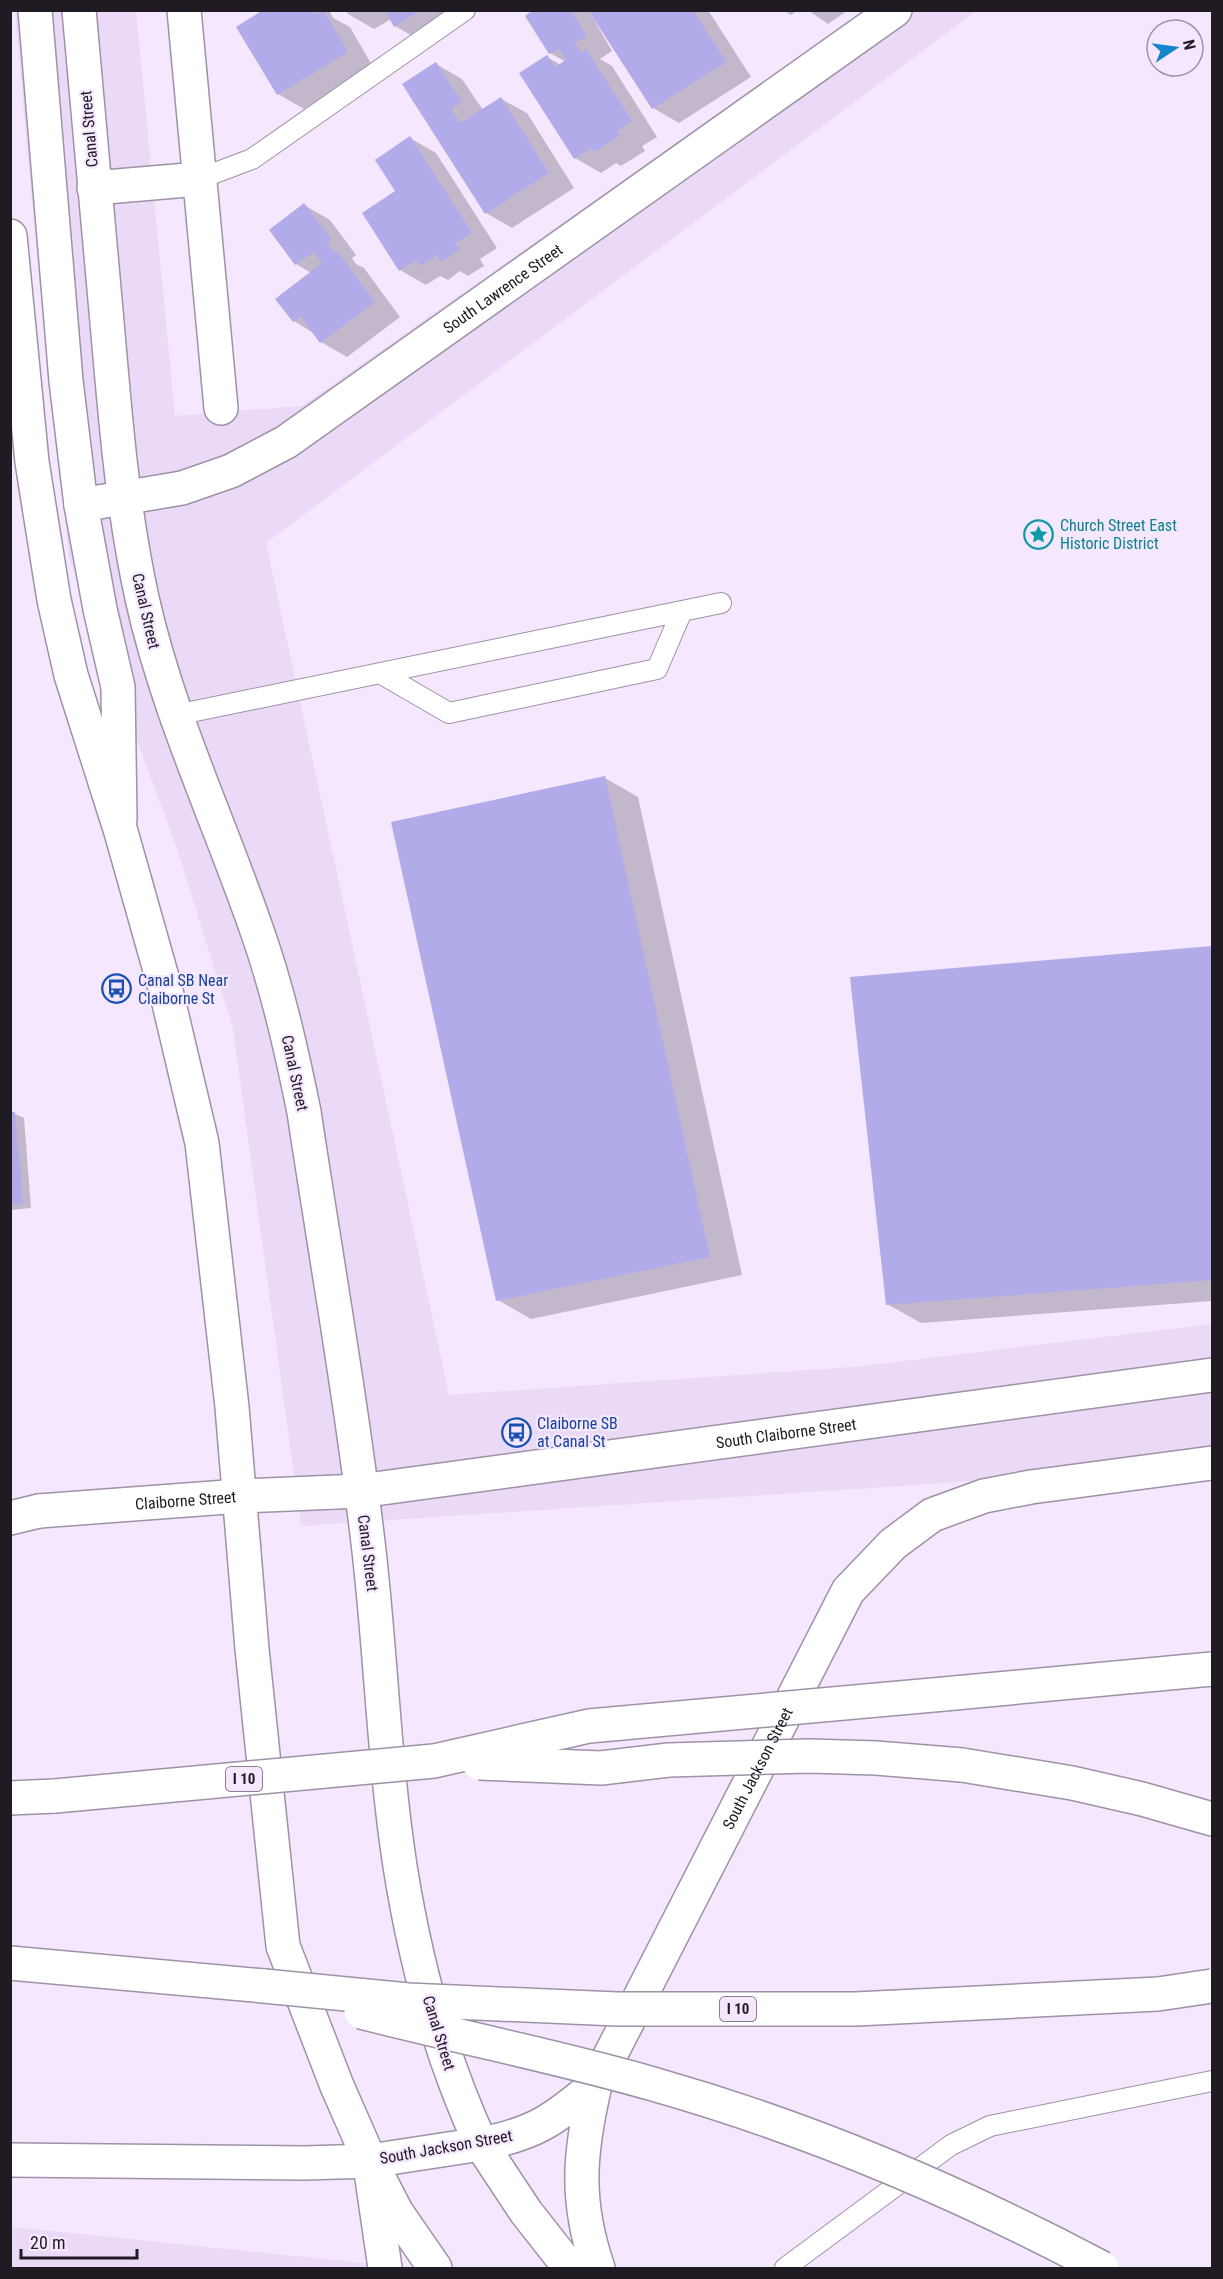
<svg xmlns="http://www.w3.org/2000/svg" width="1223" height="2279" viewBox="0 0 1223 2279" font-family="'Roboto Condensed',sans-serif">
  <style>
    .built { fill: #eadaf7 }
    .shadow { fill: #0003 }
    .building { fill: #b2abe9 }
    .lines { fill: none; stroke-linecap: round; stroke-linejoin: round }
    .lane-casing { stroke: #9e92a6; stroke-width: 22 }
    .street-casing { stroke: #9e92a6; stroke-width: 36 }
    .secondary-casing { stroke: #9e92a6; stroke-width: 36 }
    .primary-casing { stroke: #9e92a6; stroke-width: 36 }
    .highway-casing { stroke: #9e92a6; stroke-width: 36 }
    .lane { stroke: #fff; stroke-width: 20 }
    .street { stroke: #fff; stroke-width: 33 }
    .secondary { stroke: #fff; stroke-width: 33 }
    .primary { stroke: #fff; stroke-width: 33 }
    .highway { stroke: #fff; stroke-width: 33 }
    .highway-bridge-casing { stroke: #9e92a6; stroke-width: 36; stroke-linecap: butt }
    .highway-bridge { stroke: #fff; stroke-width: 33 }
    .labels { text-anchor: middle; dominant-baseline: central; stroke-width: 4.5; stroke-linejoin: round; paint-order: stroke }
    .shield { fill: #f4e7fe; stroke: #605865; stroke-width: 1.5 }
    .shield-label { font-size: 15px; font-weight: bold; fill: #201b23 }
    .street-label { font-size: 16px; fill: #201b23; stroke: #f4e7fe }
    .culture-label { font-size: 16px; fill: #0d838f; stroke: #f4e7fe; text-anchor: start }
    .transit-label { font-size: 16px; fill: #164399; stroke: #f4e7fe; text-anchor: start }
  </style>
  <rect width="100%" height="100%" fill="#f4e7fe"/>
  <!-- built -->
  <path class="built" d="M15,11H136L175,416L302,406L864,11H976L266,543L449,1395L854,1367L1212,1324V1465L301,1526L233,1029L177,848L69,558L31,193Z
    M11,2227L384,2265L385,2268H11Z"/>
  <!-- shadow -->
  <path class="shadow" d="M264,10H329L333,18L350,27L373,67L304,109L278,94Z
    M346,10H449L421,41L395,26L391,19L374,29L348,14Z
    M536,10L589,11L612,51L600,59L612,66L657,137L642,146L645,151L621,166L616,163L601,173L575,158L547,57L561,65L566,62L550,53L527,16Z
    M590,10H705L710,13L751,77L679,123L653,108Z
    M783,10H798L791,15Z
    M808,10H848L828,24Z
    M436,64L462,79L483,110L501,99L527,113L574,188L512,228L486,213L404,84Z
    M410,138L436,153L497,248L480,259L484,266L468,276L460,271L448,280L440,276L426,285L400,270L397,191Z
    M304,205L330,220L356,255L352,258L356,264L364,268L400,317L347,357L321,342L315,334L294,321L311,273L296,264L271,230Z
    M605,778L638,797L742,1275L531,1319L498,1300Z
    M1212,948V1301L921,1323L887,1304L851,979Z
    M10,1114H15L24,1118L31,1208L10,1210Z"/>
  <!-- building -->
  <path class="building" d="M263,10H313L316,15L324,11L348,52L277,95L236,27Z
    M385,10H421L394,27Z
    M533,10H571L587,36L575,43L581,53L586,49L632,121L617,131L620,136L594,152L591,148L574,159L519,73L547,55L555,67L566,60L559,49L549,54L525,16Z
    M588,10H693L726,62L652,109Z
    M436,62L462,102L451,109L460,123L501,97L549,173L485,214L402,84Z
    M410,136L472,233L455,244L459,250L441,262L437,255L421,266L416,260L399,271L362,213L395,191L375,160Z
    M304,203L331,239L327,242L335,253L338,252L375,302L320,343L300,316L293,322L275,299L322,263L314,252L295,265L269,230Z
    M605,776L710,1257L496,1301L391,822Z
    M1212,946V1280L886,1305L850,977Z
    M10,1112H15L23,1204L10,1205Z"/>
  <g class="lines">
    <defs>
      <path id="lane" d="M199,179L252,159L465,10
        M380,673L449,713L657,669L682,611
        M176,715L721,603
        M785,2268L951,2145L990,2126L1212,2081"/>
      <g id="street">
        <path d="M35,10L66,381L81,505L100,609L118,687L120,819"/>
        <path d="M184,10L221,408"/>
        <path d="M94,188L199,179"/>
        <path id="s1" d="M81,505L182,488L231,471L286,442L895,10"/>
        <path d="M370,2165L385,2268"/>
      </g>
      <g id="secondary">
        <path id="s2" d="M360,1491L1212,1375"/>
        <path d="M595,2085C579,2154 575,2201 598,2268"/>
        <path d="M370,2161L397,2213L435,2268"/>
        <path id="s3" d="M570,2268L526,2212L481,2144C534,2134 554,2120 595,2085L848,1591L893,1544L932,1515L984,1496L1031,1487L1212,1463"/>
      </g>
      <g id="primary">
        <path d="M10,236L32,462L54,600L71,675L121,832L167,995L202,1143L232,1407L252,1649L283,1946L337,2086L370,2161L481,2144C440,2056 415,1961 400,1866C384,1762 381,1655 369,1551C352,1404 326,1258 304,1112C291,1048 277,986 255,925C217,816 167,711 142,598C122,507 115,414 107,322C97,218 88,114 79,10"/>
        <path id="s4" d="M39,1511L240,1496L360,1491"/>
      </g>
      <path id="highway" d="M10,1518L39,1511
        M944,1694L1212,1669
        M962,1765L1072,1783L1142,1799L1212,1819
        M10,1798L55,1796
        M10,1963L264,1986
        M10,2160L305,2163L370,2161"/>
    </defs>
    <!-- lane casing -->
    <use href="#lane" class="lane-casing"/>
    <!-- street casing -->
    <use href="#street" class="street-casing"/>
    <!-- secondary casing -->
    <use href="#secondary" class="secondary-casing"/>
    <!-- primary casing -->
    <use href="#primary" class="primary-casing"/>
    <!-- highway casing -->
    <use href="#highway" class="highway-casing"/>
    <!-- lane -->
    <use href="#lane" class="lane"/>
    <!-- street -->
    <use href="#street" class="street"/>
    <!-- secondary -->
    <use href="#secondary" class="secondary"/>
    <!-- primary -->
    <use href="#primary" class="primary"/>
    <!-- highway -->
    <use href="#highway" class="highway"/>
    <defs>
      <path id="highway-bridge" d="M479,1763L601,1768L669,1760L809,1756L876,1758L962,1765
        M55,1796L434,1761L589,1726L944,1694
        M264,1986L408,2000L617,2009H856L1158,1994L1212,1986
        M361,2012C458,2037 556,2056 653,2084C808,2128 959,2192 1102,2268"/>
    </defs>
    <!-- highway-bridge casing -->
    <use href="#highway-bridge" class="highway-bridge-casing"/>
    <!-- highway-bridge -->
    <use href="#highway-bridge" class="highway-bridge"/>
  </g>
  <!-- icons -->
  <defs>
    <symbol id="sight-ring" viewBox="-11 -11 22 22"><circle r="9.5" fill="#f4e7fe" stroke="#0f9aa8" stroke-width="1.5"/><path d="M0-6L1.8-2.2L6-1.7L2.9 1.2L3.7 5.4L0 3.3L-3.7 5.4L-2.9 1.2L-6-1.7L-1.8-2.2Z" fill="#0f9aa8"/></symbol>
    <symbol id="bus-ring" viewBox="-11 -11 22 22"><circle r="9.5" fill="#f4e7fe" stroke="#1a4fb4" stroke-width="1.5"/><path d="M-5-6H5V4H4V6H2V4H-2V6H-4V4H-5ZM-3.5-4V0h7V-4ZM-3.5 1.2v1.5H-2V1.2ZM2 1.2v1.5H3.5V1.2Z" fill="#1a4fb4"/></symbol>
  </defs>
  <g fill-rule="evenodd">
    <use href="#sight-ring" x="1022" y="518" width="33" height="33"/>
    <use href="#bus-ring" x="100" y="972" width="33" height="33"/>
    <use href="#bus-ring" x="500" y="1416" width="33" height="33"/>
  </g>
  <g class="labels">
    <!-- shield labels -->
    <g class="shield">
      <rect x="226" y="1767" width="36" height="24" rx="4.5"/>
      <rect x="720" y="1997" width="36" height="24" rx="4.5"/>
    </g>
    <g class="shield-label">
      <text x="244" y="1779">I 10</text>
      <text x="738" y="2009">I 10</text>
    </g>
    <!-- street labels -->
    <g class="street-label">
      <text transform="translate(89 129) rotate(-95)">Canal Street</text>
      <text stroke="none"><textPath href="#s1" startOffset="482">South Lawrence Street</textPath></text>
      <text transform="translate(146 611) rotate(77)">Canal Street</text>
      <text transform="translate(295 1073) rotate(78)">Canal Street</text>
      <text stroke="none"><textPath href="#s2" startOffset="430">South Claiborne Street</textPath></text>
      <text stroke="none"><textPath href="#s4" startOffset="147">Claiborne Street</textPath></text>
      <text transform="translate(368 1553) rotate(83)">Canal Street</text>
      <text stroke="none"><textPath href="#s3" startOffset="639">South Jackson Street</textPath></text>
      <text transform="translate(439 2033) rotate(73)">Canal Street</text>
      <text transform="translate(446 2147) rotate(-10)">South Jackson Street</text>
    </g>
    <!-- culture labels -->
    <g class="culture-label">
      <text x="1060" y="525">Church Street East<tspan x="1060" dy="18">Historic District</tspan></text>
    </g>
    <!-- transit labels -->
    <g class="transit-label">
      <text x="138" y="980">Canal SB Near<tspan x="138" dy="18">Claiborne St</tspan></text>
      <text x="537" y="1423">Claiborne SB<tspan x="537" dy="18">at Canal St</tspan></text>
    </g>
  </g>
  <!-- border -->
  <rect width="1223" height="2279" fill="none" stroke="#201b23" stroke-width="24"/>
  <!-- north arrow -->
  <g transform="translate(1175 48) rotate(77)"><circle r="28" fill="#f4e7fe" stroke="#9f95a6" stroke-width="1.5"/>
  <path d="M0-4.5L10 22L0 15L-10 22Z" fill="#1484cd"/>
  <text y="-9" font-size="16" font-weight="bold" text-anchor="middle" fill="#201b23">N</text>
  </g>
  <!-- scale -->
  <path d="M21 2249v9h116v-9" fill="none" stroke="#201b23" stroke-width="3"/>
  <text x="30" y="2249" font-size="18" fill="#201b23" stroke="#f4e7fe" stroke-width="4.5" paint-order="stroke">20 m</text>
</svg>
